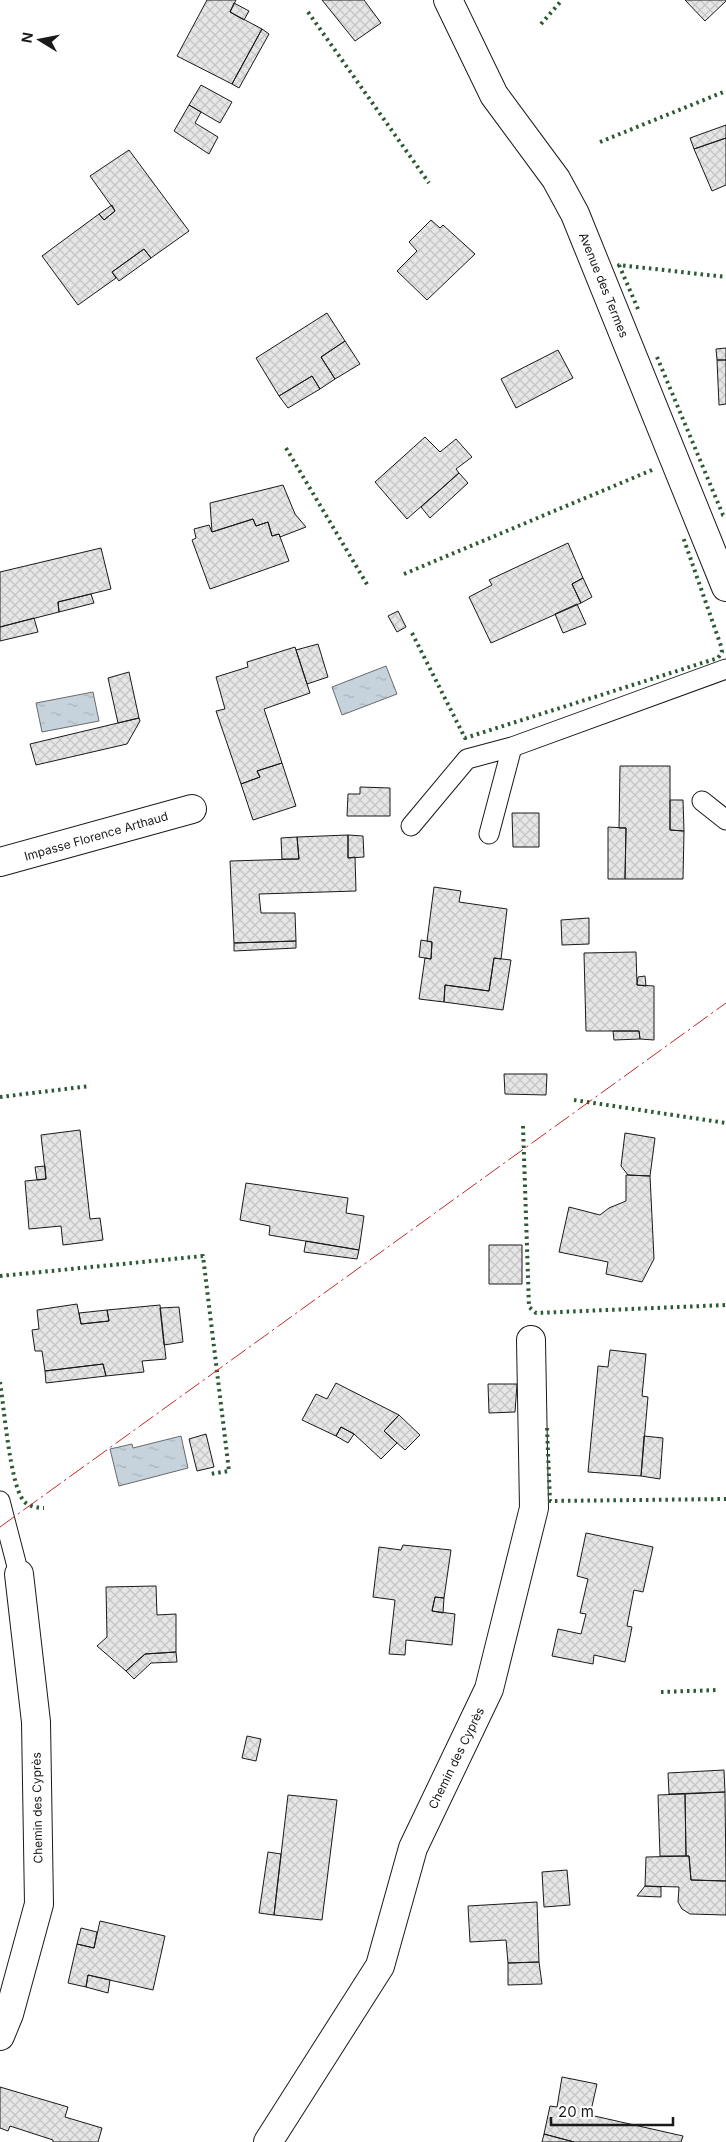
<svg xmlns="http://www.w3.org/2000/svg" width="726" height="2142" viewBox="0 0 726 2142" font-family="Inter,sans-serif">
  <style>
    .water { fill: url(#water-ripples); stroke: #6a6a6a }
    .building { fill: url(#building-cross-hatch); stroke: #1a1a1a }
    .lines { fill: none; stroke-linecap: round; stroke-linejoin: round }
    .service-casing { stroke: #1a1a1a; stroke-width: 21 }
    .minor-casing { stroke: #1a1a1a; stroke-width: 30 }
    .service { stroke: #fff; stroke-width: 19 }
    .minor { stroke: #fff; stroke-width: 28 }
    .hedge { stroke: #2b5a34; stroke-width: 4; stroke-dasharray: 2.5 4; stroke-linecap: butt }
    .power { stroke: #c62828; stroke-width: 1; stroke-dasharray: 18 4 2.5 4; stroke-linecap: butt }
    .labels { text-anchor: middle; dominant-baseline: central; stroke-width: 4; stroke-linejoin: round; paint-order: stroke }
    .street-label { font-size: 12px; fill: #1a1a1a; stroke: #fff }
  </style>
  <defs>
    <pattern id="water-ripples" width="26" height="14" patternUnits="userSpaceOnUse" patternTransform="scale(1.25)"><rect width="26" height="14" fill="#c6d2dc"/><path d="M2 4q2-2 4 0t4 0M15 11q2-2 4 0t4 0" fill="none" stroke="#aab4bc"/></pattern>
    <pattern id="building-cross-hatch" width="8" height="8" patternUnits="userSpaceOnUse" patternTransform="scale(1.25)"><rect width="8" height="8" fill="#e6e6e6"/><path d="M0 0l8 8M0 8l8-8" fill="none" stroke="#c5c5c5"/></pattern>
  </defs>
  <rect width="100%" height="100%" fill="#fff"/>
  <!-- water -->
  <path class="water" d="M386,666L397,694L342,715L332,687Z
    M93,692L99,721L42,732L36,703Z
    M181,1436L188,1468L119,1486L110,1449L132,1444L133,1448Z"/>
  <!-- building -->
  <path class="building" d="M207,0H236L230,12L262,29L232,84L177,56Z
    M322,0H364L381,23L355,41Z
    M685,0H726V1L705,21Z
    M234,3L249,11L244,20L230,12Z
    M262,29L269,34L239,88L232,84Z
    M201,85L232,102L220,123L189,105Z
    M189,105L201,112L195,123L218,137L209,154L174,131Z
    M726,125V138L694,149L690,138Z
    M726,138V185L712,191L694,149Z
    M129,150L189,231L151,258L144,249L112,272L116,278L78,305L42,256L99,214L104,220L115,211L90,176Z
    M112,205L115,211L104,220L99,214Z
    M431,220L440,228L443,225L475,254L427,300L397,271L417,251L409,242Z
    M144,249L151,258L119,281L112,272Z
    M327,313L345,341L321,357L335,379L320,389L312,376L279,396L256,358Z
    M345,341L360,364L335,379L321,357Z
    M726,348V360H717L716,349Z
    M558,350L573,378L516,408L501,379Z
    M717,360H726V404L719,405Z
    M312,376L320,389L288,408L279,396Z
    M425,437L440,452L456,439L472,457L456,469L459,473L407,519L375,482Z
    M459,473L468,483L430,518L421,507Z
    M283,485L295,514L306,527L280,537L279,534L272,536L268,522L256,526L253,519L212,532L210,503Z
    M253,519L256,526L268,522L272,536L279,534L289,561L210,589L192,540L196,538L194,529L209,525L212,532Z
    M568,543L583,578L572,584L581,603L491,643L469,597L492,585L489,580Z
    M101,548L111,589L58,602L59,612L0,627V572Z
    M583,578L592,597L581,603L572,584Z
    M91,594L94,603L59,612L58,602Z
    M577,604L586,624L563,633L555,614Z
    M398,611L406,627L397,632L388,616Z
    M34,618L38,632L0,641V627Z
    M318,644L328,677L307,684L296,650Z
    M295,647L310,693L264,709L282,763L257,771L260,777L241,784L216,711L225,709L216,677L248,667L247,662Z
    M129,672L139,718L118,723L108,678Z
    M139,718L140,721L127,744L36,765L30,744Z
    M282,763L296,806L253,820L241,784L260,777L257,771Z
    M620,766H670V830L684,831L683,879H625L626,828H619Z
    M360,787L390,788V816H347L348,794H360Z
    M670,800H683L684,831L670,830Z
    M512,813H539V847H513Z
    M608,827L626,828L625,879H608Z
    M348,835V858L355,857L356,891L259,894L261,913H295L296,941L234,943L230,861L299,859L297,837Z
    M348,835L363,836L364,857L348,858Z
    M297,837L299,859H282L281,838Z
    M434,887L461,891L459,902L507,909L501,959L494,958L489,991L445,985L444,1002L419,999L425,958L431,959L432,942L427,941Z
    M589,918V944L562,945L561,920Z
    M421,940L432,942L431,959L419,957Z
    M296,941V948L234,951V943Z
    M636,952L637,985L654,986V1040L640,1039L639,1031H586L584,953Z
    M494,958L511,960L503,1010L444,1002L445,985L489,991Z
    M645,976L646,986L637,985L638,977Z
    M613,1031H639L640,1039L614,1040Z
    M504,1074H547L546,1095L505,1094Z
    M80,1130L90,1219L100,1218L103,1240L63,1245L61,1226L29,1229L25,1181L46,1179L41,1135Z
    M625,1133L655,1138L650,1176L628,1175L621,1166Z
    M45,1166L46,1179L37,1180L35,1167Z
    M626,1175L650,1176L654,1259L642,1282L606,1274L608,1262L559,1252L569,1207L600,1215L609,1208L626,1201Z
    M246,1183L348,1198L346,1213L364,1216L359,1250L269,1235L270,1226L240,1220Z
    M306,1241L359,1250L357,1259L304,1252Z
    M489,1245H522V1284H489Z
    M77,1304L81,1324L109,1321L107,1310L160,1305L166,1359L142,1361L144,1372L106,1376L103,1364L45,1371L42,1351H35L32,1330L39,1329L37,1310Z
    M179,1307L183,1342L164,1345L160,1308Z
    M107,1310L109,1321L81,1324L79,1313Z
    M610,1350L646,1354L642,1396L648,1397L641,1476L588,1472L598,1366L608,1367Z
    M103,1364L106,1376L46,1383L45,1371Z
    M336,1383L399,1415L384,1431L397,1443L381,1459L354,1434L341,1427L336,1436L302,1420L316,1394L327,1399Z
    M488,1384H517L515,1412L489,1413Z
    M399,1415L420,1435L405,1450L384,1431Z
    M341,1427L354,1434L348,1443L336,1436Z
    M206,1434L214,1467L197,1471L189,1439Z
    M644,1436L663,1438L660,1479L641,1476Z
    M586,1533L653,1547L643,1592L634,1590L627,1626L632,1627L625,1662L594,1655L593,1664L552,1656L558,1629L581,1634L586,1614L580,1613L588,1579L577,1576Z
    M403,1545L451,1550L444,1598L435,1597L432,1611L455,1614L452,1645L406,1640L405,1655L389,1654L395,1600L373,1597L379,1547L401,1550Z
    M156,1586L157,1615L176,1614V1652L145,1654L126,1671L97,1646L107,1637L106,1587Z
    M435,1597L444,1598L443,1613L432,1611Z
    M176,1652L177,1662L151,1663L134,1679L126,1671L145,1654Z
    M247,1736L261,1739L256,1761L242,1758Z
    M724,1770L725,1792L669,1794L668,1773Z
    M725,1792L726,1881L691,1880L689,1856H686L685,1794Z
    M685,1794L686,1856H660L658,1795Z
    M288,1795L337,1800L322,1920L274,1915Z
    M268,1852L281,1854L274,1915L259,1913Z
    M689,1856L691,1880L726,1881V1915L690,1914L682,1909L678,1902L679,1887L645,1886L646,1857Z
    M567,1870L570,1905L544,1907L542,1872Z
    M645,1886L661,1887V1897L637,1896Z
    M537,1902L539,1962L508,1963L506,1940L470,1942L468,1906Z
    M100,1921L165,1936L153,1990L88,1975L86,1987L68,1983L77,1944L94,1948Z
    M81,1928L97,1932L94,1948L77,1944Z
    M539,1962L542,1984L508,1985V1963Z
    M88,1975L110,1980L108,1993L86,1987Z
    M562,2077L597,2084L590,2115L683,2136L681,2142H574L544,2134L550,2106L557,2107Z
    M0,2087L68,2107L65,2117L102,2128L98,2142H53V2140L10,2126L8,2131L0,2128Z
    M544,2134L574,2142H542Z"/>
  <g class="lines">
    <defs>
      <path id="service" d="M702,801L726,820
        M411,826L467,759L512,747
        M489,834L512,747L726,669
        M0,1501L19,1574"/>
      <path id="minor" d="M448,0L494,95L556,179L575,214L726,587
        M0,862L192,809
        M0,2036L9,2014L39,1904L36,1722L19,1574
        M268,2142L380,1966L413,1848L489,1689L534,1508L531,1340"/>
    </defs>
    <!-- service casing -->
    <use href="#service" class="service-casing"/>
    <!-- minor casing -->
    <use href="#minor" class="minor-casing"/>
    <!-- service -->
    <use href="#service" class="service"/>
    <!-- minor -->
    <use href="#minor" class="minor"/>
    <!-- hedge -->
    <path class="hedge" d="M308,12L429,183
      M541,24L562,0
      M600,142L726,91
      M638,309L619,265L726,277
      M657,357L723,515L726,516
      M286,448L368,586
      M404,574L652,470
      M412,633L465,738L718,658L722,652L721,646L683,537
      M0,1097L90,1086
      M574,1100L726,1123
      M523,1126L529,1307L536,1313L726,1305
      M0,1276L203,1256L229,1471L210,1474
      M0,1382C4,1407 10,1483 23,1500C27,1506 37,1508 44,1508
      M547,1428L550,1501L726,1499
      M661,1692L719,1690"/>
    <!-- power -->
    <path class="power" d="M0,1527L726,1003"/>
  </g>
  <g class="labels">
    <!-- street labels -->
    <g class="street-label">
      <text transform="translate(604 285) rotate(68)">Avenue des Termes</text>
      <text transform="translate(96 836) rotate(-16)">Impasse Florence Arthaud</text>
      <text transform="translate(456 1758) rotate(-64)">Chemin des Cyprès</text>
      <text transform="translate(37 1808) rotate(-91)">Chemin des Cyprès</text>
    </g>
  </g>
  <!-- north arrow -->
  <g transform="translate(40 40) rotate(280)" stroke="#ffffff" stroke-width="4" paint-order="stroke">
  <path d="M0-4L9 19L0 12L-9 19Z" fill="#1a1a1a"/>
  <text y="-8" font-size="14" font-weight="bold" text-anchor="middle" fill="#1a1a1a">N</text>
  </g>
  <!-- scale -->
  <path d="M551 2117v8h122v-8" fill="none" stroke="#1a1a1a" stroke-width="2.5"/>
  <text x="558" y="2117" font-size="15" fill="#1a1a1a" stroke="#ffffff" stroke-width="4" paint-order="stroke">20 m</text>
</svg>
